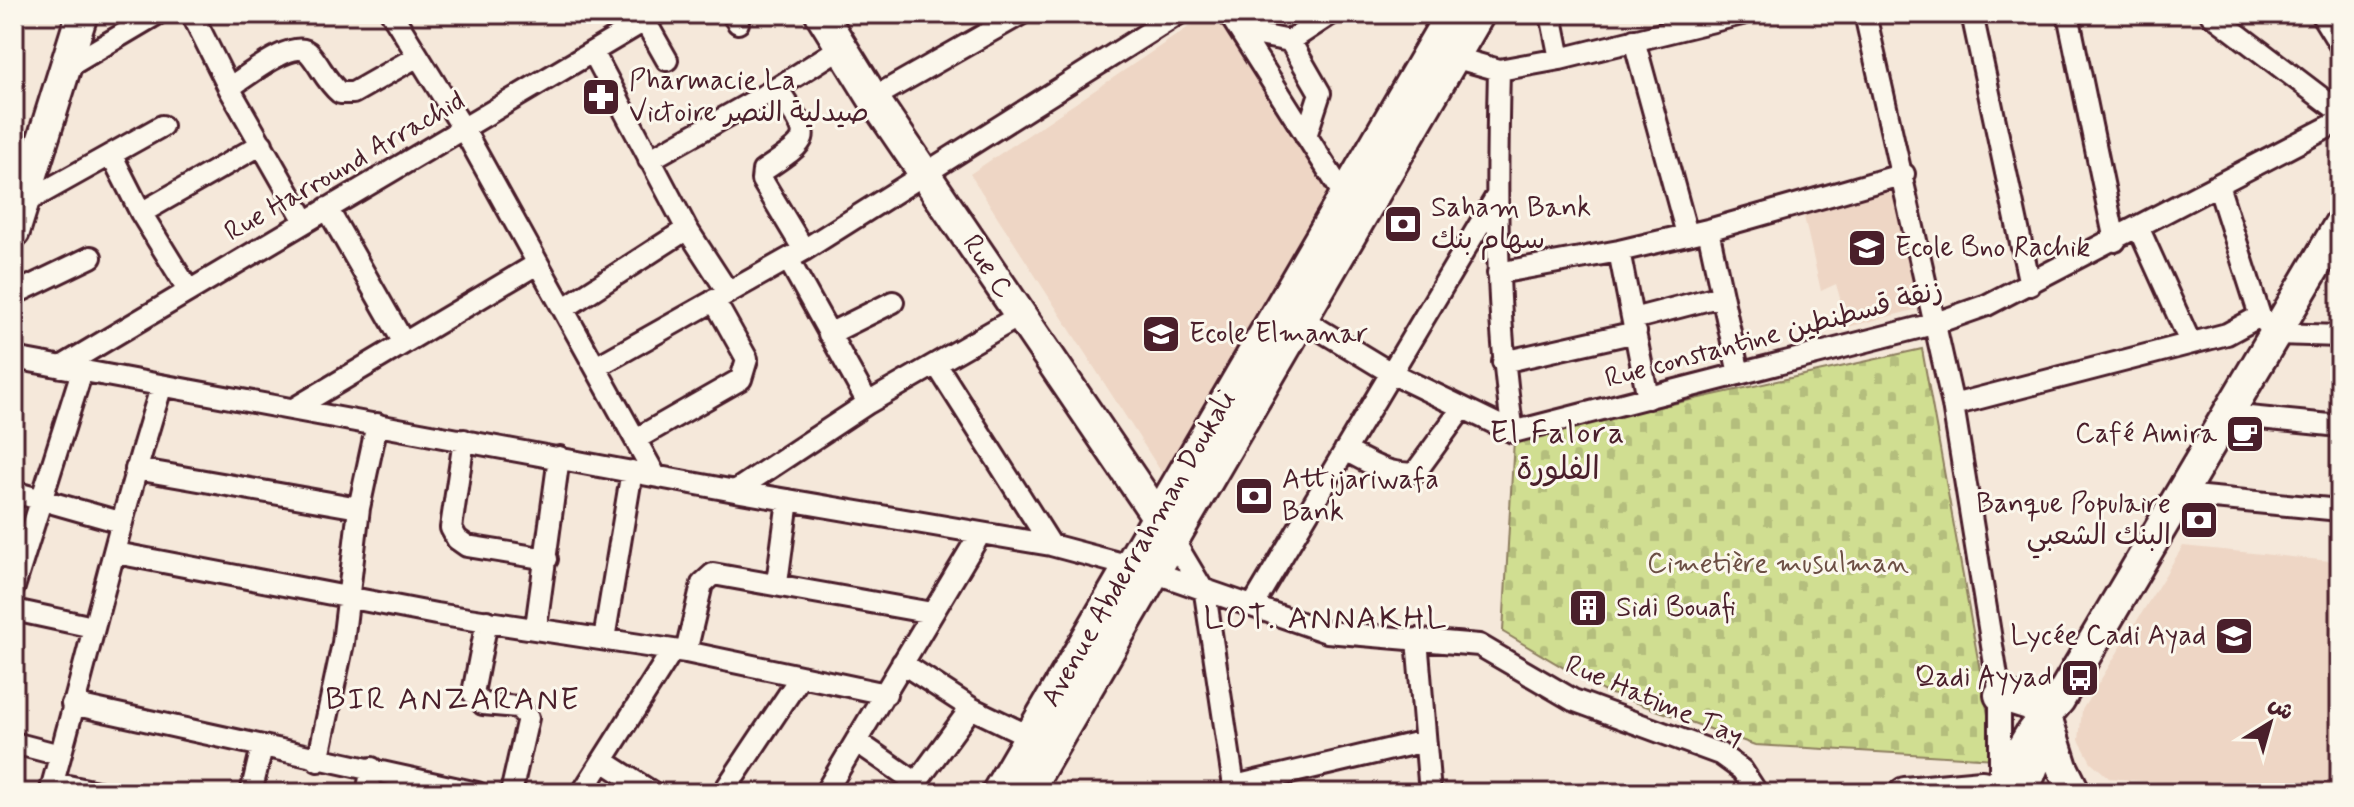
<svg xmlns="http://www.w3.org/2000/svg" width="2354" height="807" viewBox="0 0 2354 807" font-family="Mynerve,'Playpen Sans Arabic',sans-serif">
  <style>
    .built { fill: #eed6c5 }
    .cemetery { fill: url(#cemetery-stones); stroke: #8d7e5e; stroke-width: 2 }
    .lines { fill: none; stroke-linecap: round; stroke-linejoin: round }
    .street-casing { stroke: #4a1f2b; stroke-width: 26 }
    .secondary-casing { stroke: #4a1f2b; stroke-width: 36 }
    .street { stroke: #fbf7ec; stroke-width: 20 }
    .secondary { stroke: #fbf7ec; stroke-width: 30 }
    .labels { text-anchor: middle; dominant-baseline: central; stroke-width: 6; stroke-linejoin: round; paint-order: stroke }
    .poi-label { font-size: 28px; fill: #4a1f2b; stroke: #fbf7ec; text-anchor: start }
    .street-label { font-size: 28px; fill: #4a1f2b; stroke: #fbf7ec }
    .park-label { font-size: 28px; fill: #6c4f44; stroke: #fbf7ec }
    .quarter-label { font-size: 32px; letter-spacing: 2px; fill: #4a1f2b; stroke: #fbf7ec }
  </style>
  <defs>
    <pattern id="cemetery-stones" width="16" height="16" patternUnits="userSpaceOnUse" patternTransform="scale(2)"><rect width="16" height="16" fill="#d0de91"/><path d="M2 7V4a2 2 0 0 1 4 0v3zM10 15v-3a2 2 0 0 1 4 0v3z" fill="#b4be7d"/></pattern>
  </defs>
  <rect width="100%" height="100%" fill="#f5e8da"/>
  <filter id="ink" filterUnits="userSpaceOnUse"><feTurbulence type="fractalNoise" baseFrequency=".0125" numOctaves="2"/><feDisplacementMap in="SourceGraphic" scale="16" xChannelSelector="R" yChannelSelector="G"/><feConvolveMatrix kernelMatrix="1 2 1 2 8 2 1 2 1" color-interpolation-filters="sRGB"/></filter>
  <g filter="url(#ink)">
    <!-- built -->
    <path class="built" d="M1208,14H1222L1338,194L1162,473L970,174Z
      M1892,182L1906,189L1933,305L1848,327L1836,284L1821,291L1803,212Z
      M2183,546L2340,562V793H2272L2109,778L2091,762L2079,740L2082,710Z"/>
    <!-- cemetery -->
    <path class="cemetery" d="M1922,349L1996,759L1755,745L1603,691L1503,632L1514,439Z"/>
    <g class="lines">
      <defs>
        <path id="street" d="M192,14L229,88L305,221
          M392,14L464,130L655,475
          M641,14L667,60
          M732,14L738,23
          M1229,14L1349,203
          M1551,14L1560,59L1742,14
          M1865,14L1953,405L2000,695V777
          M1972,14L2030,285
          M2068,14L2115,241
          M2211,14L2340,112
          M2321,14L2340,45
          M1240,31L1290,41L1320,93L1306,136
          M1634,40L1687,234
          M1290,41L1331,14
          M593,52L687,229L728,292
          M1453,57L1499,70C1496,191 1495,312 1513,432
          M66,68L157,14
          M1499,70L1560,59
          M229,88C245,78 295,36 310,54C321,67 326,81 340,93H353L418,56
          M777,88C811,140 816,135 763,171L762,180L804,250
          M873,98L1021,14
          M112,156L141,213L189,291
          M649,160L777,88L840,48
          M2218,185L2260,316L2276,334L2340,336
          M24,203L162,126
          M327,208L404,343
          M141,213L262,144
          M2139,229L2190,342
          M1708,230L1739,374
          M1619,251L1648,398
          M788,259L868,403
          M1498,273L1619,251L1708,230L1904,174
          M14,294L91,257
          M563,309L687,229
          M1302,319L1391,373L1513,432L1933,324L1987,305L2340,121
          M1633,319L1721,296
          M829,334L893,302
          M14,358L735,491L1051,545L1156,573L1327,632L1479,645L1573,700L1720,754L1742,770L1757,793
          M1503,362L1636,332
          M936,364L1051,545
          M61,367L656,14
          M596,367L804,250L1178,14
          M1953,405L2227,334L2260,316
          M295,408L537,264
          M2229,415L2340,426
          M636,439L741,379L747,359L714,300
          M464,440L451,528L457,539L467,546L547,559
          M1345,450C1368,462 1388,476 1415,473L1461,410
          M136,469L359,508
          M735,491L868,403L1019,316
          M14,492L120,522
          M2182,495L2340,510
          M1169,533L1205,593L1235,793
          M116,553L436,614L686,652L886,694
          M777,583L788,500
          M14,587L82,371
          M1253,605L1496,197
          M14,610L93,627
          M487,621L473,693L483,704L518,707L528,718L511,793
          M536,627L559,457
          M604,639L632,471
          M1417,639L1430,793
          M686,652L702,584L713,574L932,613
          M902,663L971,708L1029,736
          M72,704L477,793
          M856,741L911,779H919L971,708
          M14,743L60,755
          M318,761L343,643L359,508L377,424
          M603,761L653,793
          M53,783L102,793
          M1235,786L1425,741
          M50,793C88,658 119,521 161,388
          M251,793L262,747
          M367,793L372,768
          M582,793L672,651
          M723,793L801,676
          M825,793L980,534"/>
        <path id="secondary" d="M821,14L873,98L1157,516
          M14,232L82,14
          M2000,695L2035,706L2059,700
          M2049,726L2062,767L2075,793
          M2005,777L2032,732L2059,700L2340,224
          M2024,789L2042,744
          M997,793L1451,14
          M1026,793L1479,14
          M1905,793L1982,786"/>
      </defs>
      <!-- street casing -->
      <use href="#street" class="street-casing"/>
      <!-- secondary casing -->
      <use href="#secondary" class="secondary-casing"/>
      <!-- street -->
      <use href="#street" class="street"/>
      <!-- secondary -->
      <use href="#secondary" class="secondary"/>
    </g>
  </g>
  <!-- icons -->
  <defs>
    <symbol id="pharmacy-square" viewBox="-11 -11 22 22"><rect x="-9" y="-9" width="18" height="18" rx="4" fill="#4a1f2b" stroke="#fbf7ec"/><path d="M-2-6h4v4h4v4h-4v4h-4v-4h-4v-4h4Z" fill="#fff"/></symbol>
    <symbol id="bank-square" viewBox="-11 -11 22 22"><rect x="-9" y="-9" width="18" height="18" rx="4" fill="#4a1f2b" stroke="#fbf7ec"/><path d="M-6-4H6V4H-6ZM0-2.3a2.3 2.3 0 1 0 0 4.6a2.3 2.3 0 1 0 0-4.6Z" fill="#fff"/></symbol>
    <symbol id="school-square" viewBox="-11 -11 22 22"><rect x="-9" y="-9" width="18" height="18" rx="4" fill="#4a1f2b" stroke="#fbf7ec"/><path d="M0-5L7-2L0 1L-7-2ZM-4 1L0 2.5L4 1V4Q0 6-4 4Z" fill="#fff"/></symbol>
    <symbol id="cafe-square" viewBox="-11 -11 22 22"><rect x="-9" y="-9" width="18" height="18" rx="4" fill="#4a1f2b" stroke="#fbf7ec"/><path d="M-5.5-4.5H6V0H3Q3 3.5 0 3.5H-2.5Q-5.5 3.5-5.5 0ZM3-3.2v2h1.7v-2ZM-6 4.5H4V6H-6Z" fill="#fff"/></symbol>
    <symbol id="building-square" viewBox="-11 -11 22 22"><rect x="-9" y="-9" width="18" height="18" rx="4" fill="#4a1f2b" stroke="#fbf7ec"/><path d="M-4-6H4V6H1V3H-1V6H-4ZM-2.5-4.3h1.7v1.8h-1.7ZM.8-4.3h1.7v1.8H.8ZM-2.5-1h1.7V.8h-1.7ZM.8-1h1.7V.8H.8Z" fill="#fff"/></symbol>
    <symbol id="bus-square" viewBox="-11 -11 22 22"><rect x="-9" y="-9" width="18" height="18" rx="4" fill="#4a1f2b" stroke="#fbf7ec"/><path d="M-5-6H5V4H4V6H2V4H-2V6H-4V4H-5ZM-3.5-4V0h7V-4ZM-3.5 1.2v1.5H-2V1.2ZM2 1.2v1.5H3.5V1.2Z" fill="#fff"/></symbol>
  </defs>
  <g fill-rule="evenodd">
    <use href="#pharmacy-square" x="579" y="75" width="44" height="44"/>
    <use href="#bank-square" x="1381" y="202" width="44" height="44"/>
    <use href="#school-square" x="1845" y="226" width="44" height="44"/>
    <use href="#school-square" x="1139" y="312" width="44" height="44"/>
    <use href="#cafe-square" x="2223" y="412" width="44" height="44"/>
    <use href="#bank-square" x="1232" y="474" width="44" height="44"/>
    <use href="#bank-square" x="2177" y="498" width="44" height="44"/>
    <use href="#building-square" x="1566" y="586" width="44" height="44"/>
    <use href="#school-square" x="2212" y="614" width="44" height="44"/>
    <use href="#bus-square" x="2058" y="656" width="44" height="44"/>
  </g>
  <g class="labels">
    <!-- poi labels -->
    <g class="poi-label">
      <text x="629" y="81">Pharmacie La<tspan x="629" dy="32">Victoire صيدلية النصر</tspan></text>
      <text x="1431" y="208">Saham Bank<tspan x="1431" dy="32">سهام بنك</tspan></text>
      <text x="1895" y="248">Ecole Bno Rachik</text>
      <text x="1189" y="334">Ecole Elmanar</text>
      <text x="2217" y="434" text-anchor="end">Café Amira</text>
      <text x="1282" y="480">Attijariwafa<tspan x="1282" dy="32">Bank</tspan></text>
      <text x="2171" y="504" text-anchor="end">Banque Populaire<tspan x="2171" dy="32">البنك الشعبي</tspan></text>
      <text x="1616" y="608">Sidi Bouafi</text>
      <text x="2206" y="636" text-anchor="end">Lycée Cadi Ayad</text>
      <text x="2052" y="678" text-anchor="end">Qadi Ayyad</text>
    </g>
    <!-- street labels -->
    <g class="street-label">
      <text transform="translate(345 167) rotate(-30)">Rue Harround Arrachid</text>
      <text transform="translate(987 267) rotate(57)">Rue C</text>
      <text transform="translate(1774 335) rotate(-15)">Rue constantine زنقة قسطنطين</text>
      <text transform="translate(1139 549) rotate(-60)">Avenue Abderrahman Doukali</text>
      <text transform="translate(1654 701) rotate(23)">Rue Hatime Tay</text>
    </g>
    <!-- park labels -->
    <g class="park-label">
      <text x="1778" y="564">Cimetière musulman</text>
    </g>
    <!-- quarter labels -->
    <g class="quarter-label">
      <text x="1558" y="433">El Falora<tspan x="1558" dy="37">الفلورة</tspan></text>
      <text x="1326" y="619">LOT. ANNAKHL</text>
      <text x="453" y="700">BIR ANZARANE</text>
    </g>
  </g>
  <!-- margin -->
  <rect width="2354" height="807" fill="none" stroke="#fbf7ec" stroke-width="48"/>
  <rect x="24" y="24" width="2306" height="759" fill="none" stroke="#4a1f2b" stroke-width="3" filter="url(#ink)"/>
  <!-- north arrow -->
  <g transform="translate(2270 723) rotate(37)" stroke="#fbf7ec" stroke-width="6" paint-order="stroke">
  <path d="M0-6L14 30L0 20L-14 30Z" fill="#4a1f2b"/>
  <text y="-12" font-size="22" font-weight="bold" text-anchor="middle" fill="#4a1f2b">ش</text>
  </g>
</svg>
